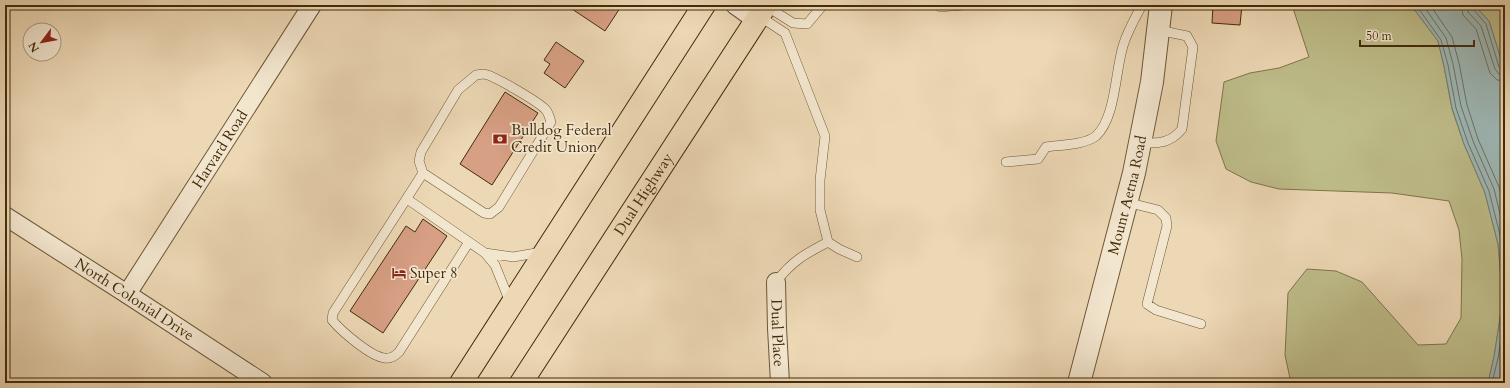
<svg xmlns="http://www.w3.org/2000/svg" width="1510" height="388" viewBox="0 0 1510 388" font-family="Cardo,serif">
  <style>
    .green { fill: #bebd8a; stroke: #80744a }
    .water { fill: #9db8b7; stroke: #798072 }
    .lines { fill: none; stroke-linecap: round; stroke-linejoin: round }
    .shore { stroke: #707260; stroke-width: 1 }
    .building { fill: #d79f84; stroke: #422c0a }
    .service-casing { stroke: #6d5735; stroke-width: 10 }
    .minor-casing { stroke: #6d5735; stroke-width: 20 }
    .tertiary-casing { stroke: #6d5735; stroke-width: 24 }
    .primary-casing { stroke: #422c0a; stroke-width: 24 }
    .service { stroke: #f3e6cf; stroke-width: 9 }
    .minor { stroke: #f3e6cf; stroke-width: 18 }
    .tertiary { stroke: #f3e6cf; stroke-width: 22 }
    .primary { stroke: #edd8b5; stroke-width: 22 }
    .labels { text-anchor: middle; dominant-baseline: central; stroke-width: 3.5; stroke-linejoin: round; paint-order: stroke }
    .poi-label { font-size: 15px; fill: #422c0a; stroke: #f3e6cf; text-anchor: start }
    .street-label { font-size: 15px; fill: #422c0a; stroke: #f3e6cf }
  </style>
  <rect width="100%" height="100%" fill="#edd8b5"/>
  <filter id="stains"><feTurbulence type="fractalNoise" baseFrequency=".005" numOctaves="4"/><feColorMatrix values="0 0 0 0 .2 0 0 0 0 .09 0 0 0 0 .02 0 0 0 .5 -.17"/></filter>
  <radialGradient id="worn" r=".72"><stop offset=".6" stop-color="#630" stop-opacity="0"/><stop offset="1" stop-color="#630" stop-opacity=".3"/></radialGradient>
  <!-- green -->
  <path class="green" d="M1292,5H1411L1438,41L1444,66L1452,109L1464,144L1485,193L1498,244L1503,299L1494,357L1488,383H1291L1285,355L1288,293L1307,269L1336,271L1362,282L1418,345L1446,344L1461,318L1462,259L1459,230L1449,201L1392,193L1279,189L1251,182L1226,169L1216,141L1224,82L1250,73L1279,68L1309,57Z
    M1474,5H1505V72L1489,21Z"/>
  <!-- water -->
  <path class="water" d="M1411,5H1474L1489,21L1505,72V383H1488L1494,357L1503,299L1498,244L1485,193L1464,144L1452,108L1444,66L1438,41Z"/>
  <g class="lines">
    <!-- shore -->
    <path class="shore" d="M1416,5L1441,40L1448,65L1456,108L1468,143L1489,191L1502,243L1505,274
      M1423,5L1446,38L1453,64L1461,106L1473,141L1494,189L1505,235
      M1430,5L1452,37L1459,63L1467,105L1478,139L1499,187L1505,210
      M1461,5L1463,15L1476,29L1490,73L1497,80L1505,81
      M1467,5L1468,12L1481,26L1495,69L1499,74L1505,75
      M1472,5L1473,9L1486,24L1499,67L1501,69L1505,70
      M1492,383L1498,358L1505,314"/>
  </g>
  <!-- building -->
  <path class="building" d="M566,5H622L605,31Z
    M1213,5H1242L1240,25L1212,23Z
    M556,42L584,61L565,88L544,73L550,64L544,60Z
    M505,92L538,113L492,185L460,164Z
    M423,219L447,236L383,333L350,311L406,226L415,232Z"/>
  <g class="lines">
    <defs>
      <path id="service" d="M938,5L940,7L963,5
        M766,6L793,23L807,24L823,5
        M759,16L785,33L825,136L820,180V210L828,242L839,249L857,257
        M483,74C492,74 540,103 546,110C549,114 550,119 551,122L499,207L490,214L484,213L423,173L419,161L421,152L458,90L476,75Z
        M1140,143C1158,143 1170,144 1182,129L1193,47L1187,36L1158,30
        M1006,162L1038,159L1046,147C1059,145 1085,145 1096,136C1116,117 1115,72 1123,46C1127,32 1135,18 1142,5
        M423,173L333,313L332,320C341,331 371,357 385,358C391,359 395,356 399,352L469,242
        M407,199L485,253L495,265L510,302
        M1126,202L1158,210L1166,218L1167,226L1147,304L1156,310L1201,324
        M485,253L513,257L542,252
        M776,282C792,261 805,254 828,242"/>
      <g id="minor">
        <path d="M735,5L756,20"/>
        <path id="s1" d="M5,216L127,294L263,383"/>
        <path id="s2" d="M776,282L777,328L780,383"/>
        <path id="s3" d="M127,294L312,5"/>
      </g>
      <g id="tertiary">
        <path id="s4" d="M1079,383L1134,173L1152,82L1161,5"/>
      </g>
      <g id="primary">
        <path d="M461,383L704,5"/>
        <path id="s5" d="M521,383L766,5"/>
      </g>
    </defs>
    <!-- service casing -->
    <use href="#service" class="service-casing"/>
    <!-- minor casing -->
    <use href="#minor" class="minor-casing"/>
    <!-- tertiary casing -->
    <use href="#tertiary" class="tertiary-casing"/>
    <!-- primary casing -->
    <use href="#primary" class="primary-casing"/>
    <!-- service -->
    <use href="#service" class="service"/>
    <!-- minor -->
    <use href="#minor" class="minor"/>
    <!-- tertiary -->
    <use href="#tertiary" class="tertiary"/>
    <!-- primary -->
    <use href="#primary" class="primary"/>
  </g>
  <!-- icons -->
  <defs>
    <symbol id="bank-bare" viewBox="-9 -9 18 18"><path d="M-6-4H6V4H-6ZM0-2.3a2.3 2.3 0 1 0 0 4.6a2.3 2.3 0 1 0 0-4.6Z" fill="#8f2418" stroke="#f3e6cf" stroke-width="2.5" paint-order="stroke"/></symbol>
    <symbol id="hotel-bare" viewBox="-9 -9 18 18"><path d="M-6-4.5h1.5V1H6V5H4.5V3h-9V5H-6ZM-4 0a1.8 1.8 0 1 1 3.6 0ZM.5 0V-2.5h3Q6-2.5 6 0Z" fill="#8f2418" stroke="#f3e6cf" stroke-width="2.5" paint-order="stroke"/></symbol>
  </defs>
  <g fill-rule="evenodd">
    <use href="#bank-bare" x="490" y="129" width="20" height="20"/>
    <use href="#hotel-bare" x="389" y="263" width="20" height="20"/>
  </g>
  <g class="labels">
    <!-- poi labels -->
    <g class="poi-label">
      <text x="511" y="130">Bulldog Federal<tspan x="511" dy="17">Credit Union</tspan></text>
      <text x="410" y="273">Super 8</text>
    </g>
    <!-- street labels -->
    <g class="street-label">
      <text stroke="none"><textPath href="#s3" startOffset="172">Harvard Road</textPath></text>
      <text stroke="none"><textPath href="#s5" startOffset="225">Dual Highway</textPath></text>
      <text stroke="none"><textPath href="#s4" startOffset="194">Mount Aetna Road</textPath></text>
      <text stroke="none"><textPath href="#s1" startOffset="154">North Colonial Drive</textPath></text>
      <text stroke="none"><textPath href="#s2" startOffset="51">Dual Place</textPath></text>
    </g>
  </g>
  <!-- margin -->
  <rect width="1510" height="388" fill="none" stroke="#edd8b5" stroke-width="20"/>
  <rect x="6" y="6" width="1498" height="376" fill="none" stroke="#422c0a" stroke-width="2"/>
  <rect x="10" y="10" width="1490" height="368" fill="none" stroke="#422c0a"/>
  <!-- north arrow -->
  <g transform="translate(42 42) rotate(238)"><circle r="19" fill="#f3e6cf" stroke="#ac9c80"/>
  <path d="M0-3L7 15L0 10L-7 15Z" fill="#8f2418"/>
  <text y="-6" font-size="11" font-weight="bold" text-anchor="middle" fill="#422c0a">N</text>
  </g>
  <!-- scale -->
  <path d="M1360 40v6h114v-6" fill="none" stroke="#422c0a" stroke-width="2"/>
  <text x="1366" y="40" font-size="12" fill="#422c0a" stroke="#f3e6cf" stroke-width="3" paint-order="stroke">50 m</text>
  <rect width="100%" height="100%" filter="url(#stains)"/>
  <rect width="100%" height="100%" fill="url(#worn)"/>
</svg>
